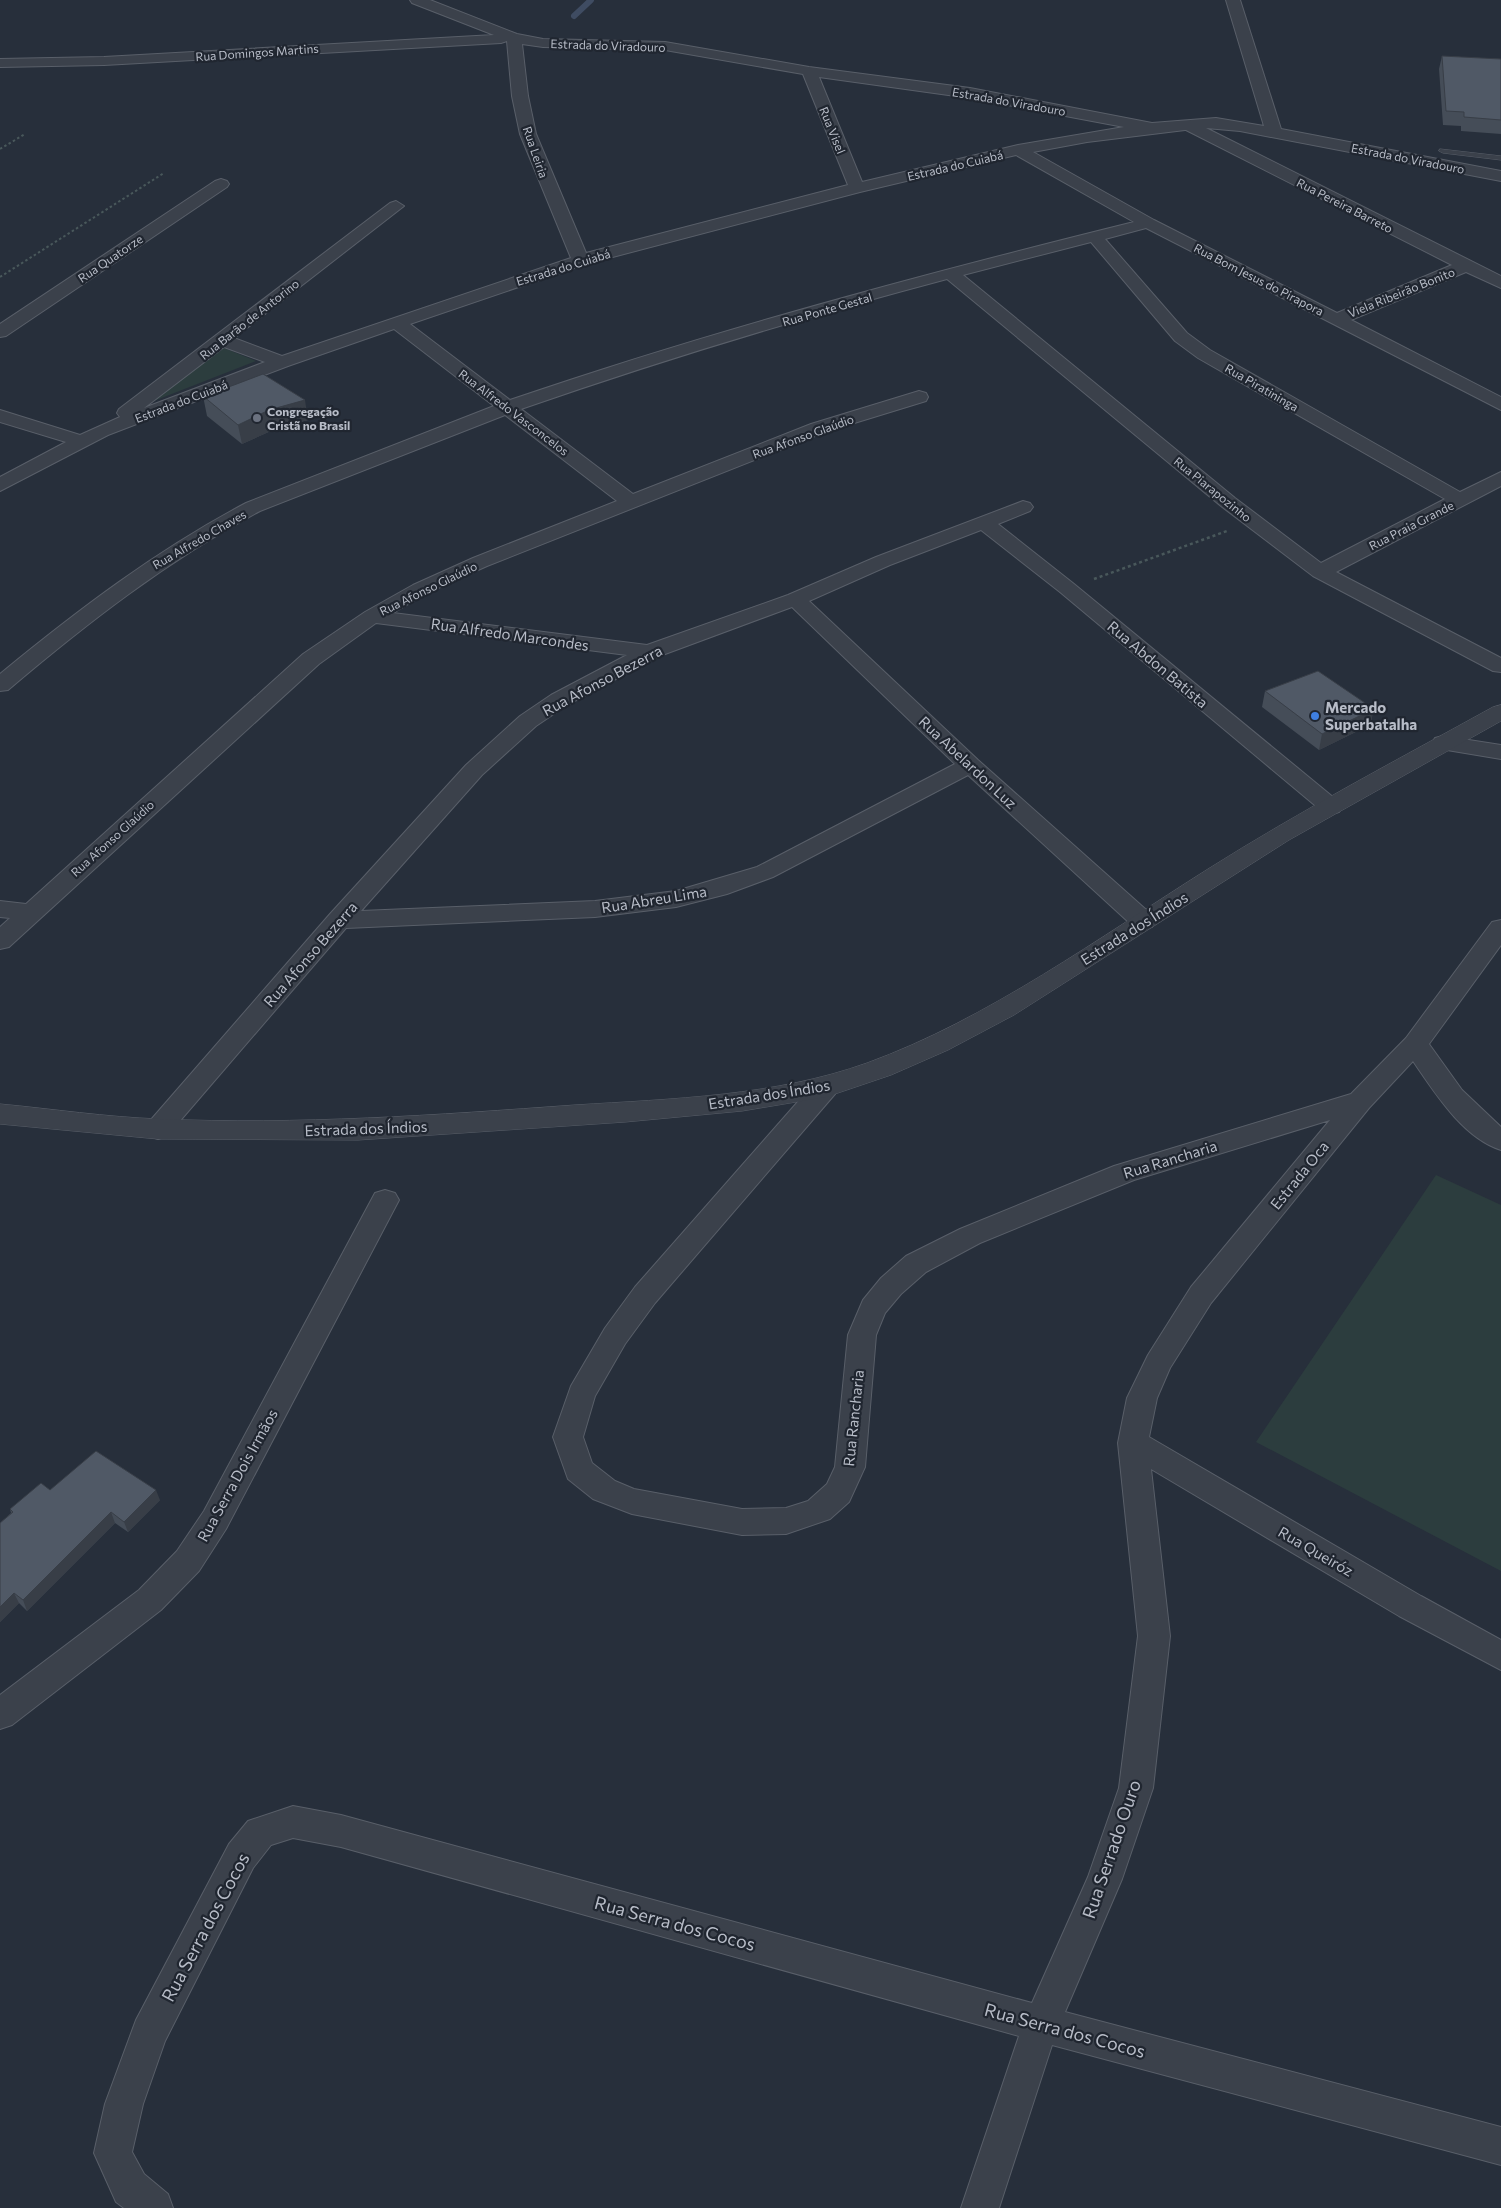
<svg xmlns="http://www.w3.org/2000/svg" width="1501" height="2208" viewBox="0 0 1501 2208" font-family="Commissioner,sans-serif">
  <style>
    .green { fill: #2c3d3e }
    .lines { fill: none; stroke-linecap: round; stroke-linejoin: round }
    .stream { stroke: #3f4c62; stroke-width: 6 }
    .service-casing { stroke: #595f69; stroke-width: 1 }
    .minor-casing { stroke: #595f69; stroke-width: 2 }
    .tertiary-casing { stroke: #595f69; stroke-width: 1 }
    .path-far1 { stroke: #49585b; stroke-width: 2; stroke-dasharray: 2.5 2.5; stroke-linecap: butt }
    .path { stroke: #49585b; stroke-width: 2.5; stroke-dasharray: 3 3; stroke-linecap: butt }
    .service { fill: #3b414b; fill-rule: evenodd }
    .minor { fill: #3b414b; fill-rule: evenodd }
    .tertiary { fill: #3b414b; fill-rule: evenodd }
    .wall { fill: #454d58 }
    .shaded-wall { fill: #383e47 }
    .building { fill: #505966; stroke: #383e47 }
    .worship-dot { fill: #6b7280; stroke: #202630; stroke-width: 2 }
    .shop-dot { fill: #3f7fe0; stroke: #202630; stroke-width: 2 }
    .labels { text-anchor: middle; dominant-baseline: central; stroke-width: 4.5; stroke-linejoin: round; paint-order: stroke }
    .far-street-label { font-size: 12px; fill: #b7bcc7; stroke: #202630 }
    .far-poi-label { font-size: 12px; font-weight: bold; fill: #b7bcc7; stroke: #202630; text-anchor: start }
    .street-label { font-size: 15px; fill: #b7bcc7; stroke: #202630 }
    .poi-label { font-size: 15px; font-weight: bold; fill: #b7bcc7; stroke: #202630; text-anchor: start }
    .near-street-label { font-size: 18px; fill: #b7bcc7; stroke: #202630 }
  </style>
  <rect width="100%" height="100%" fill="#272f3b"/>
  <!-- green -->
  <path class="green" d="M219,346L256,361L141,406Z
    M1436,1175L1501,1205V1571L1256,1442Z"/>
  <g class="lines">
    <!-- stream -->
    <path class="stream" d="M574,16L591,0"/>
    <defs>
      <path id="service" d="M1440,149L1501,156V160L1443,153L1439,151Z"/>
      <path id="minor" d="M410,0H430L517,34L543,39L665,42L809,67L970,88L1152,123L1216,118L1264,126L1226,0H1240L1281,129L1501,171V181L1240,131L1206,128L1501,276V288L1466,272L1351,320L1501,397V410L1146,228L1105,239L1187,333L1210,350L1460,492L1501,472V486L1336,572L1501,658V672L1493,671L1313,576L1221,506L947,279C804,317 662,360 521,409L633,494L811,424L919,391L926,393L928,397L926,401L825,432L487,566L427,593L393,613L647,645L788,595L876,557L1023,501L1030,503L1033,507L1030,511L998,524L1074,584L1339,802L1342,807L1339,812L1331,814L1323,812L1060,592L981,530L890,565L809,601L978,760L1152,915L1155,921L1152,927L1143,929L1134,927L968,775L773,877L727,894L676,907L595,917L346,928L167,1136L158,1139L149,1136L145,1129L149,1122L330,914L466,765L520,716L551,695L627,655L376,623L319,664L9,947L0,949V927L10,918L0,917V901L26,904L303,654L365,612L413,585L473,558L617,501L505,415L260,511C168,560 87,623 8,690L0,691V674C78,610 157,550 246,503L494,406L394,329L288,366L108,435L0,491V477L66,442L0,422V410L80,435L120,417L117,413L119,409L390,203L396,201L404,206L234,338L282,356L571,258L520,134L512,96L507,41L501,43L104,65L0,67V59L104,57L494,35L412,3ZM522,44L543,47L665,50L803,74L848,185L586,253L536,134L528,96ZM819,77L970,98L1124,127L1018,145L862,182ZM1185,130H1186L1452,265L1337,313L1154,220L1033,152L1087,142ZM1016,155L1134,222C924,274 715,330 510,400L410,324L586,264L860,192ZM1091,242L1175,341L1198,358L1445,499L1321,563L1235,498L963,275ZM224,347L265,362L144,408ZM792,607L955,764L757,867L676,891L595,901L361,911L482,775L536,726L567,705L657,657Z
        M221,179L227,181L229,184L227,187L6,336L0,337V324L215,181Z
        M1443,736L1501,745V759L1435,748L1432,743L1435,738Z
        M1501,920V945L1429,1044L1462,1090L1501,1127V1150C1463,1138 1435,1093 1413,1061L1369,1108L1211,1303L1170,1368L1157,1398L1149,1437L1421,1596L1501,1640V1670L1399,1616L1151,1469L1170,1636L1153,1788L1122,1879L1065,2012L1501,2127V2165L1052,2045L999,2208H961L1019,2036L341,1847L293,1838L271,1845L253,1868L165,2041L143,2104L132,2152L144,2174L168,2194L173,2208H124L116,2202L94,2153L105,2104L136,2020L229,1844L248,1821L293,1806L341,1815L1032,2003L1088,1877L1119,1788L1138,1636L1118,1443L1127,1398L1148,1355L1191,1287L1330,1120L1134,1180L980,1243L926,1272L901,1294L885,1313L876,1335L865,1467L849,1502L830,1519L786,1534L742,1535L632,1514L593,1499L568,1479L553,1437L571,1386L605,1328L635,1287L817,1080L826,1078L835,1080L839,1087L835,1094L655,1303L625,1344L595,1396L583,1437L592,1463L615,1481L634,1489L742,1509L786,1508L808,1501L827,1484L835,1467L848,1335L863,1300L881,1278L906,1256L960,1229L1114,1166L1351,1094L1406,1038L1492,922Z
        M385,1190L395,1193L399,1200L226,1529L199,1571L161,1610L12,1725L0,1729V1695L139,1590L177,1551L204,1511L375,1193Z"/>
      <path id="tertiary" d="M1501,705V721L1289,840L1014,1015L948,1050L891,1075L826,1097L742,1111L625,1122L358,1140L158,1139L0,1124V1104C53,1109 106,1117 159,1119C298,1125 437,1115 575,1105C672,1099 775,1096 867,1063C988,1019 1100,937 1208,869C1300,811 1397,760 1493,707Z"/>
    </defs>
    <!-- service casing -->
    <use href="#service" class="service-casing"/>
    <!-- minor casing -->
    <use href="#minor" class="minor-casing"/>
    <!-- tertiary casing -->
    <use href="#tertiary" class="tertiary-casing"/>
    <!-- path-far1 -->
    <path class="path-far1" d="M0,149L25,134
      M0,277L164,173"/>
    <!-- path -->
    <path class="path" d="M1094,579L1227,531"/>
    <!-- service -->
    <use href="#service" class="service"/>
    <!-- minor -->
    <use href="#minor" class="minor"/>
    <!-- tertiary -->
    <use href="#tertiary" class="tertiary"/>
  </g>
  <!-- wall -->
  <path class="wall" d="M1442,56L1501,59V134L1461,131V126L1443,125L1439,69Z
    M203,396L308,420L273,430L242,444L207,416Z
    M1265,691L1374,709L1370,725L1319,750L1262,707Z
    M50,1490L160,1500L128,1532L115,1523L27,1611L19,1603L0,1622V1523L11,1513L10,1509Z"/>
  <!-- shaded-wall -->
  <path class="shaded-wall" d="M305,400L308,420L273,430L242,444L238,425L269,410Z
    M1374,709L1370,725L1319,750L1322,734Z
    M156,1490L160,1500L128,1532L124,1522Z
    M111,1512L115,1523L27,1611L23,1600Z
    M14,1593L19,1603L0,1622V1607Z"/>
  <!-- building -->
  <path class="building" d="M1442,56L1501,59V120L1464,117V112L1446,111Z
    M263,374L305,400L269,410L238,425L203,396L234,385Z
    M1318,671L1374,709L1322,734L1265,691Z
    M96,1451L156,1490L124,1522L111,1512L23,1600L14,1593L0,1607V1523L13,1512L10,1509L41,1483L50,1490Z"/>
  <!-- markers -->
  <circle class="worship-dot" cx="257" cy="418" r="5"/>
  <circle class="shop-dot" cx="1315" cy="716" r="5"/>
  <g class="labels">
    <!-- far-street labels -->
    <g class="far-street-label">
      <text transform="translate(608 45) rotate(2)">Estrada do Viradouro</text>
      <text transform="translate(257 52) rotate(-4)">Rua Domingos Martins</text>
      <text transform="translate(1009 101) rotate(10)">Estrada do Viradouro</text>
      <text transform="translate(833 130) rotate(68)">Rua Visel</text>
      <text transform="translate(536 152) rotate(71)">Rua Leiria</text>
      <text transform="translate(1408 158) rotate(11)">Estrada do Viradouro</text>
      <text transform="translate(955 165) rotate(-13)">Estrada do Cuiabá</text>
      <text transform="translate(1345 205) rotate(27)">Rua Pereira Barreto</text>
      <text transform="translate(110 258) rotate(-34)">Rua Quatorze</text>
      <text transform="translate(563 267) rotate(-17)">Estrada do Cuiabá</text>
      <text transform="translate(1259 279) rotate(27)">Rua Bom Jesus do Pirapora</text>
      <text transform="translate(1401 292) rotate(-22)">Viela Ribeirão Bonito</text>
      <text transform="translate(827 309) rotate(-16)">Rua Ponte Gestal</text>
      <text transform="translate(249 319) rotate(-38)">Rua Barão de Antorino</text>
      <text transform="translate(1262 387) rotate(30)">Rua Piratininga</text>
      <text transform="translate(181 401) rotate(-21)">Estrada do Cuiabá</text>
      <text transform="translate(514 412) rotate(37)">Rua Alfredo Vasconcelos</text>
      <text transform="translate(803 436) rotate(-20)">Rua Afonso Glaúdio</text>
      <text transform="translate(1213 489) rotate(39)">Rua Piarapozinho</text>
      <text transform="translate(1411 525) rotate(-27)">Rua Praia Grande</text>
      <text transform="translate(199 539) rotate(-30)">Rua Alfredo Chaves</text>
      <text transform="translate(428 588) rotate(-26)">Rua Afonso Glaúdio</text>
      <text transform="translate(112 838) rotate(-42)">Rua Afonso Glaúdio</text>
    </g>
    <!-- far-poi labels -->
    <g class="far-poi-label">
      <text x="267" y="411">Congregação<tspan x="267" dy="14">Cristã no Brasil</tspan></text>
    </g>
    <!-- street labels -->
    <g class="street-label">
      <text transform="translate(510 634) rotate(8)">Rua Alfredo Marcondes</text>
      <text transform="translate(1158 664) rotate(40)">Rua Abdon Batista</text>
      <text transform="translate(602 680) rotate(-28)">Rua Afonso Bezerra</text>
      <text transform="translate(968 762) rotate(43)">Rua Abelardon Luz</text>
      <text transform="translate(654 899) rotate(-9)">Rua Abreu Lima</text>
      <text transform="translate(1134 928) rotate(-32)">Estrada dos Índios</text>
      <text transform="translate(310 954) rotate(-49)">Rua Afonso Bezerra</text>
      <text transform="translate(769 1094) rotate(-9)">Estrada dos Índios</text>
      <text transform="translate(366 1128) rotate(-2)">Estrada dos Índios</text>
      <text transform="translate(1170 1159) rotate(-17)">Rua Rancharia</text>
      <text transform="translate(1299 1175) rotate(-51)">Estrada Oca</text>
      <text transform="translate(853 1418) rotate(-84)">Rua Rancharia</text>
      <text transform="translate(237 1475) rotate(-61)">Rua Serra Dois Irmãos</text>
      <text transform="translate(1316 1551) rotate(30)">Rua Queiróz</text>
    </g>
    <!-- poi labels -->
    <g class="poi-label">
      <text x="1325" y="707">Mercado<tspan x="1325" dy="17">Superbatalha</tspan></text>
    </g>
    <!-- near-street labels -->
    <g class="near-street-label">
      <text transform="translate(1111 1849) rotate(-71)">Rua Serrado Ouro</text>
      <text transform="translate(675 1923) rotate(15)">Rua Serra dos Cocos</text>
      <text transform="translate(205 1927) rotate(-62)">Rua Serra dos Cocos</text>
      <text transform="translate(1065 2030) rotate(15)">Rua Serra dos Cocos</text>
    </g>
  </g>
</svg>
